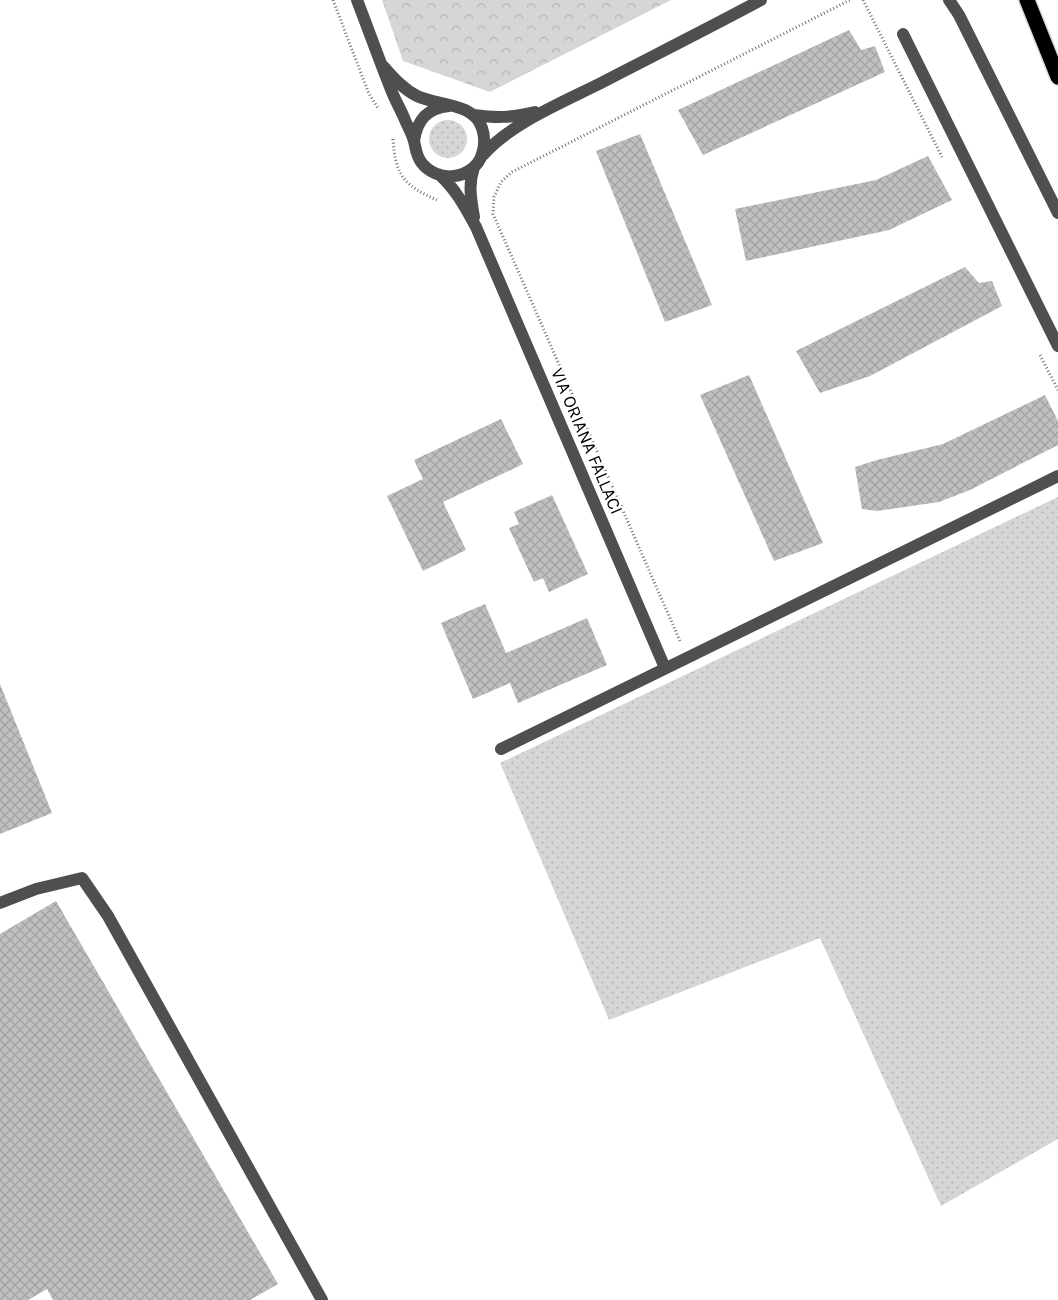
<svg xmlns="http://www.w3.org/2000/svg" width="1058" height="1300" viewBox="0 0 1058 1300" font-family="Karla,sans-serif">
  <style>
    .grass { fill: url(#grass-dots) }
    .forest { fill: url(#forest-crowns) }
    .building { fill: url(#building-cross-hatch) }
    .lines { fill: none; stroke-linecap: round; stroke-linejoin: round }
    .highway-casing { stroke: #dbdbdb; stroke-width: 18 }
    .path { stroke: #717171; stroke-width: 3; stroke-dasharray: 1 2.5; stroke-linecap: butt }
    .minor { stroke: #4f4f4f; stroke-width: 12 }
    .highway { stroke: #000; stroke-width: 15 }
    .labels { text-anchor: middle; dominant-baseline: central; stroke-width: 4.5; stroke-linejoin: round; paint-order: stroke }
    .street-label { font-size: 18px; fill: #000; stroke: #fff }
  </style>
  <defs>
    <pattern id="grass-dots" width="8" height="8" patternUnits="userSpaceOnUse" patternTransform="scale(1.25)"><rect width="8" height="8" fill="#d6d6d6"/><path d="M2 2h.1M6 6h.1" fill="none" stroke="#b6b6b6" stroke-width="1.8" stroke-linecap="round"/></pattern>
    <pattern id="forest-crowns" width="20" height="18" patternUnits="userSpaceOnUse" patternTransform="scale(1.25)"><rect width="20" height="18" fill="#d6d6d6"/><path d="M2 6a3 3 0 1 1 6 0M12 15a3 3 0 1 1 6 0" fill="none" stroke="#b6b6b6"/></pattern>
    <pattern id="building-cross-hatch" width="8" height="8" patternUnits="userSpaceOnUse" patternTransform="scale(1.25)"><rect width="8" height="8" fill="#bfbfbf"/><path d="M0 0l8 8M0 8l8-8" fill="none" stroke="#a2a2a2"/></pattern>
  </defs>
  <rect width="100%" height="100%" fill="#fff"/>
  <!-- grass -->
  <path class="grass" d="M429 139a19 19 0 1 1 38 0a19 19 0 1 1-38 0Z
    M1058,497V1139L941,1206L820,938L609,1020L500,763Z"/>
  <!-- forest -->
  <path class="forest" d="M382,0H671L490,92L403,61Z"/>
  <!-- building -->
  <path class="building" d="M849,30L861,50L875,46L885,72L703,155L678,110Z
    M640,134L712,305L665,322L596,151Z
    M928,156L952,200L889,230L746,261L735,209L876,180Z
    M965,267L979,283L992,281L1002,306L870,376L820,393L796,351Z
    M749,375L823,543L774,561L700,395Z
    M1045,395L1058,421V445L970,490L939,502L877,511L862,509L855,467L877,460L943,444Z
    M501,419L523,464L443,502L466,550L423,571L387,496L423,479L414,460Z
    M552,495L588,574L549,592L543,578L534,582L509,528L519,524L514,512Z
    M485,604L506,653L587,618L607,665L518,703L510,683L473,699L441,623Z
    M0,684L52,813L0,834Z
    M56,901L278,1284L250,1300H53L47,1289L28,1300H0V934Z"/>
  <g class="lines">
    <defs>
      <path id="highway" d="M1027,0L1058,77"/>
    </defs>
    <!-- highway casing -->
    <use href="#highway" class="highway-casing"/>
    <!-- path -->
    <path class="path" d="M333,0L369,94L378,108
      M863,0L942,157
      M393,139C395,176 405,186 437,200
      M1040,355L1058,390
      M680,641L533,305L493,214L494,197L501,182L512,172L850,0"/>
    <!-- minor -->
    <path class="minor" d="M357,0C369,31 380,62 392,92C396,102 401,110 405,120C408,127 412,134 414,141C416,149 416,155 421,162C428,172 442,178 454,176C466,175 479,166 482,154C485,145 485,137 482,128C473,102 438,106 417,96C403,89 393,77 383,66
      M949,0L959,15L1058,213
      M903,34L1058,346
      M473,115C497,118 510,118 535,112
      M414,141C417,120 427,108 449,106
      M483,155C510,124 561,103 599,84C653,56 707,29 761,0
      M474,167C468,185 471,199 474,217
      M441,176C457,191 466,209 476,227L665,668
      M501,749L1058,476
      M0,903L36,889L82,878L108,916L322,1300"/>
    <!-- highway -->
    <use href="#highway" class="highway"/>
  </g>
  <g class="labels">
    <!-- street labels -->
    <g class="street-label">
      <text transform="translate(587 441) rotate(67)">VIA ORIANA FALLACI</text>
    </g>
  </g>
</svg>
